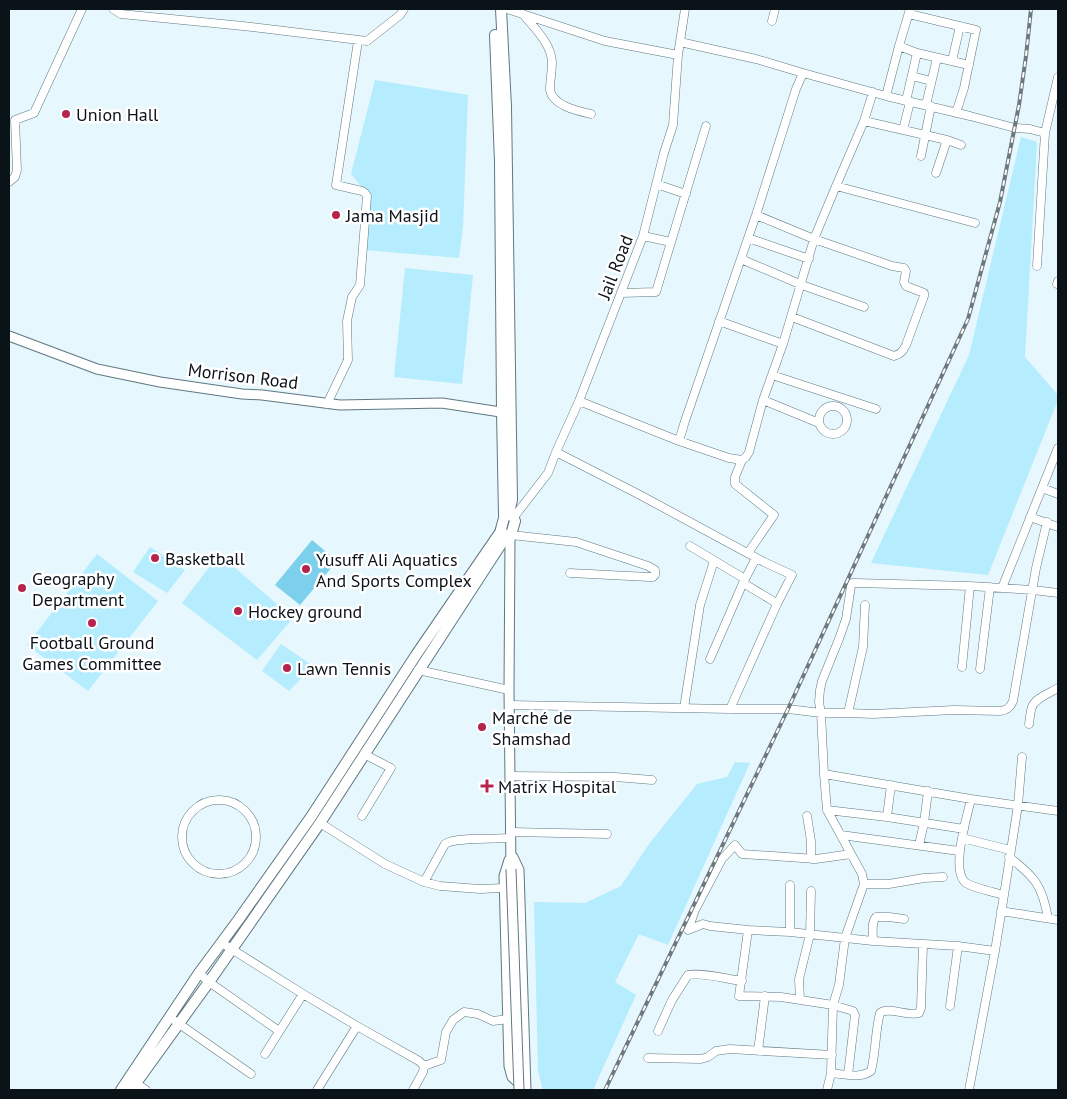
<svg xmlns="http://www.w3.org/2000/svg" width="1067" height="1099" viewBox="0 0 1067 1099" font-family="'PT Sans',sans-serif">
  <style>
    .green { fill: #b5ecfe }
    .water { fill: #7dd0eb }
    .lines { fill: none; stroke-linecap: round; stroke-linejoin: round }
    .minor-casing { stroke: #5f7881; stroke-width: 9 }
    .tertiary-casing { stroke: #5f7881; stroke-width: 11 }
    .secondary-casing { stroke: #5f7881; stroke-width: 12 }
    .minor { stroke: #fff; stroke-width: 8 }
    .tertiary { stroke: #fff; stroke-width: 9 }
    .secondary { stroke: #fff; stroke-width: 10 }
    .rail-casing { stroke: #6d797e; stroke-width: 4 }
    .rail { stroke: #fff; stroke-width: 2; stroke-dasharray: 5.5; stroke-linecap: butt }
    .tertiary-bridge-casing { stroke: #5f7881; stroke-width: 11; stroke-linecap: butt }
    .tertiary-bridge { stroke: #fff; stroke-width: 9 }
    .poi-dot { fill: #b5244d; stroke: #fff; stroke-width: 2 }
    .labels { text-anchor: middle; dominant-baseline: central; stroke-width: 5; stroke-linejoin: round; paint-order: stroke }
    .poi-label { font-size: 18px; fill: #0a1317; stroke: #fff; text-anchor: start }
    .street-label { font-size: 18px; fill: #0a1317; stroke: #fff }
  </style>
  <rect width="100%" height="100%" fill="#e6f7fd"/>
  <!-- green -->
  <path class="green" d="M375,80L468,95L463,227L459,258L364,250L368,195L351,174Z
    M1021,137L1037,142L1025,357L1058,395V400L988,575L871,563L969,355Z
    M405,268L473,275L462,384L394,377Z
    M150,547L185,570L167,593L133,572Z
    M97,554L158,601L88,691L27,645Z
    M219,554L293,618L257,660L182,603Z
    M281,644L313,666L289,691L262,671Z
    M735,762L750,763L668,945L639,934L615,982L636,995L593,1090H543L538,1071L534,902L585,903L621,886L649,844L697,784L727,777Z"/>
  <!-- water -->
  <path class="water" d="M312,540L337,561L300,605L275,585Z"/>
  <g class="lines">
    <defs>
      <path id="minor" d="M113,9L121,14L243,26L367,41L400,15L404,9
        M507,9L605,41L678,55
        M910,9L899,46L886,96L970,116L1015,128L1030,129L1045,133
        M523,14C534,28 551,43 552,62C552,71 550,81 550,90C553,106 578,111 591,114
        M909,14L976,30L964,88L956,113
        M772,21L775,9
        M680,42L756,59L803,73
        M899,46L917,53L969,65
        M952,61L960,26
        M912,76L931,81
        M906,101L917,53
        M926,105L937,58
        M864,121L947,140L961,145
        M903,130L910,102
        M921,156L931,106
        M936,173L947,140
        M9,182L15,177L17,170L15,120L34,113L82,9
        M656,184L686,194
        M836,186L864,121L873,92
        M756,215L814,239L892,266L904,268L906,271L904,282L906,286L924,293V296L906,345C903,351 901,354 894,356L792,317
        M643,236L671,242
        M748,238L809,259
        M741,259L802,285L864,307
        M1037,266L1045,133L1058,77
        M1057,284L1058,281
        M621,293L656,292L706,126
        M719,321L783,344
        M772,375L876,409
        M763,400L819,423
        M579,401L679,441L729,458L742,460L746,457L749,452L763,400L783,344L814,239L836,186L975,223
        M327,404L348,360L347,321L352,297L360,285L367,196L365,193L362,191L336,185L358,41
        M819 420a14 14 0 1 1 28 0a14 14 0 1 1-28 0Z
        M679,441L685,421L756,215L796,89L803,73L886,96
        M556,452L640,495L764,562L792,575L777,604
        M742,460L735,477V484L774,515L748,553
        M1042,488L1058,494
        M514,517L548,473L556,452L579,401L643,236L664,153L673,125L678,55L685,9
        M1030,517L1058,527
        M511,535L576,542L648,566L655,570V575L653,577H649L570,573
        M690,546L745,579
        M1002,588L1033,590L1058,593
        M710,659L743,583L756,558
        M962,667L970,586
        M980,669L990,587
        M418,670L509,690
        M510,705L730,709H788L821,713H848L873,714L954,710L1000,711C1007,710 1010,708 1013,701L1036,568L1047,522
        M684,708L700,605L714,561
        M730,709L777,604L773,601L743,583
        M848,713L863,647L865,605
        M1029,724C1030,719 1030,712 1032,707C1035,698 1050,693 1058,688
        M824,774L971,799L1058,811
        M511,776L615,777L652,780
        M971,799C967,817 950,871 966,883C974,888 994,892 1004,895
        M182 837a37 37 0 1 1 74 0a37 37 0 1 1-74 0Z
        M827,810L887,817L964,829
        M362,816L391,768L364,754
        M807,816L811,841V859
        M887,817L891,785
        M320,823L385,864L424,882L440,886L480,889L504,888
        M511,832L607,834
        M841,835L959,851
        M962,838L1010,850
        M919,845L924,823L928,791
        M851,854L816,859L742,854L735,845L722,859L695,910L688,930L703,924L710,926L748,930L790,932L873,941L958,946L995,951
        M1009,857C1035,877 1042,885 1048,918
        M424,882L445,844C454,837 498,839 511,838
        M864,884H889L924,878L943,877
        M1001,911L1058,920
        M748,930L739,996L781,997L833,1005L853,1011L855,1015L848,1075
        M790,932V885
        M873,941C873,933 871,923 876,917H889L904,919
        M222,943L303,994L357,1026L419,1061L424,1066L423,1072L413,1090
        M199,973L209,982L279,1031
        M800,1000L799,979L810,934L811,891
        M950,1006L958,946
        M175,1021L251,1074
        M658,1031L672,1000L688,975C701,972 727,979 742,981
        M758,1051L765,996
        M265,1054L303,994
        M648,1058L701,1059L708,1057L716,1051L730,1049L832,1055
        M424,1066L441,1060L446,1032L453,1020L464,1012L478,1014L493,1021L508,1019
        M831,1073L833,1005L839,985L845,938L864,884L862,874L827,810L824,774L821,713L819,702L820,690L822,681L839,639L846,619L851,586L852,583H856L970,586L1002,588L1058,448
        M136,1083L146,1090
        M317,1090L357,1026
        M827,1090L831,1073C844,1074 860,1079 871,1071C876,1052 875,1032 880,1013C890,1006 906,1017 919,1013L921,1008L923,944
        M969,1090L995,951L1004,895L1018,805L1022,757"/>
      <path id="tertiary" d="M9,336L97,369L160,382L242,394L262,395L340,405L442,403L507,413
        M510,538L509,690L511,869
        M513,857L519,870L526,1090
        M509,860L504,876L509,1066L512,1077L526,1090"/>
      <path id="secondary" d="M501,9L506,107L512,500L509,513L504,518L501,529L504,537
        M495,35L500,162L502,412L504,515
        M121,1090L199,973L239,919L311,817L416,655L501,531
        M131,1090L209,982L320,823L505,538H510L515,521L512,514L509,513"/>
    </defs>
    <!-- minor casing -->
    <use href="#minor" class="minor-casing"/>
    <!-- tertiary casing -->
    <use href="#tertiary" class="tertiary-casing"/>
    <!-- secondary casing -->
    <use href="#secondary" class="secondary-casing"/>
    <!-- minor -->
    <use href="#minor" class="minor"/>
    <!-- tertiary -->
    <use href="#tertiary" class="tertiary"/>
    <!-- secondary -->
    <use href="#secondary" class="secondary"/>
    <defs>
      <path id="rail" d="M605,1090L788,709L968,319L1000,202L1019,105L1026,56L1031,9"/>
    </defs>
    <!-- rail casing -->
    <use href="#rail" class="rail-casing"/>
    <!-- rail -->
    <use href="#rail" class="rail"/>
    <defs>
      <path id="tertiary-bridge" d="M511,869L519,1090"/>
    </defs>
    <!-- tertiary-bridge casing -->
    <use href="#tertiary-bridge" class="tertiary-bridge-casing"/>
    <!-- tertiary-bridge -->
    <use href="#tertiary-bridge" class="tertiary-bridge"/>
  </g>
  <!-- markers -->
  <g class="poi-dot">
    <circle cx="66" cy="114" r="5"/>
    <circle cx="336" cy="215" r="5"/>
    <circle cx="155" cy="558" r="5"/>
    <circle cx="306" cy="569" r="5"/>
    <circle cx="22" cy="588" r="5"/>
    <circle cx="238" cy="611" r="5"/>
    <circle cx="92" cy="623" r="5"/>
    <circle cx="287" cy="668" r="5"/>
    <circle cx="482" cy="727" r="5"/>
    <path d="M484.5 778.5h5v5h5v5h-5v5h-5v-5h-5v-5h5z"/>
  </g>
  <g class="labels">
    <!-- poi labels -->
    <g class="poi-label">
      <text x="76" y="114">Union Hall</text>
      <text x="346" y="215">Jama Masjid</text>
      <text x="165" y="558">Basketball</text>
      <text x="316" y="559">Yusuff Ali Aquatics<tspan x="316" dy="21">And Sports Complex</tspan></text>
      <text x="32" y="578">Geography<tspan x="32" dy="21">Department</tspan></text>
      <text x="248" y="611">Hockey ground</text>
      <text x="92" y="642" text-anchor="middle">Football Ground<tspan x="92" dy="21">Games Committee</tspan></text>
      <text x="297" y="668">Lawn Tennis</text>
      <text x="492" y="717">Marché de<tspan x="492" dy="21">Shamshad</tspan></text>
      <text x="498" y="786">Matrix Hospital</text>
    </g>
    <!-- street labels -->
    <g class="street-label">
      <text transform="translate(615 267) rotate(-69)">Jail Road</text>
      <text transform="translate(243 376) rotate(7)">Morrison Road</text>
    </g>
  </g>
  <!-- border -->
  <rect width="1067" height="1099" fill="none" stroke="#0a1317" stroke-width="20"/>
</svg>
